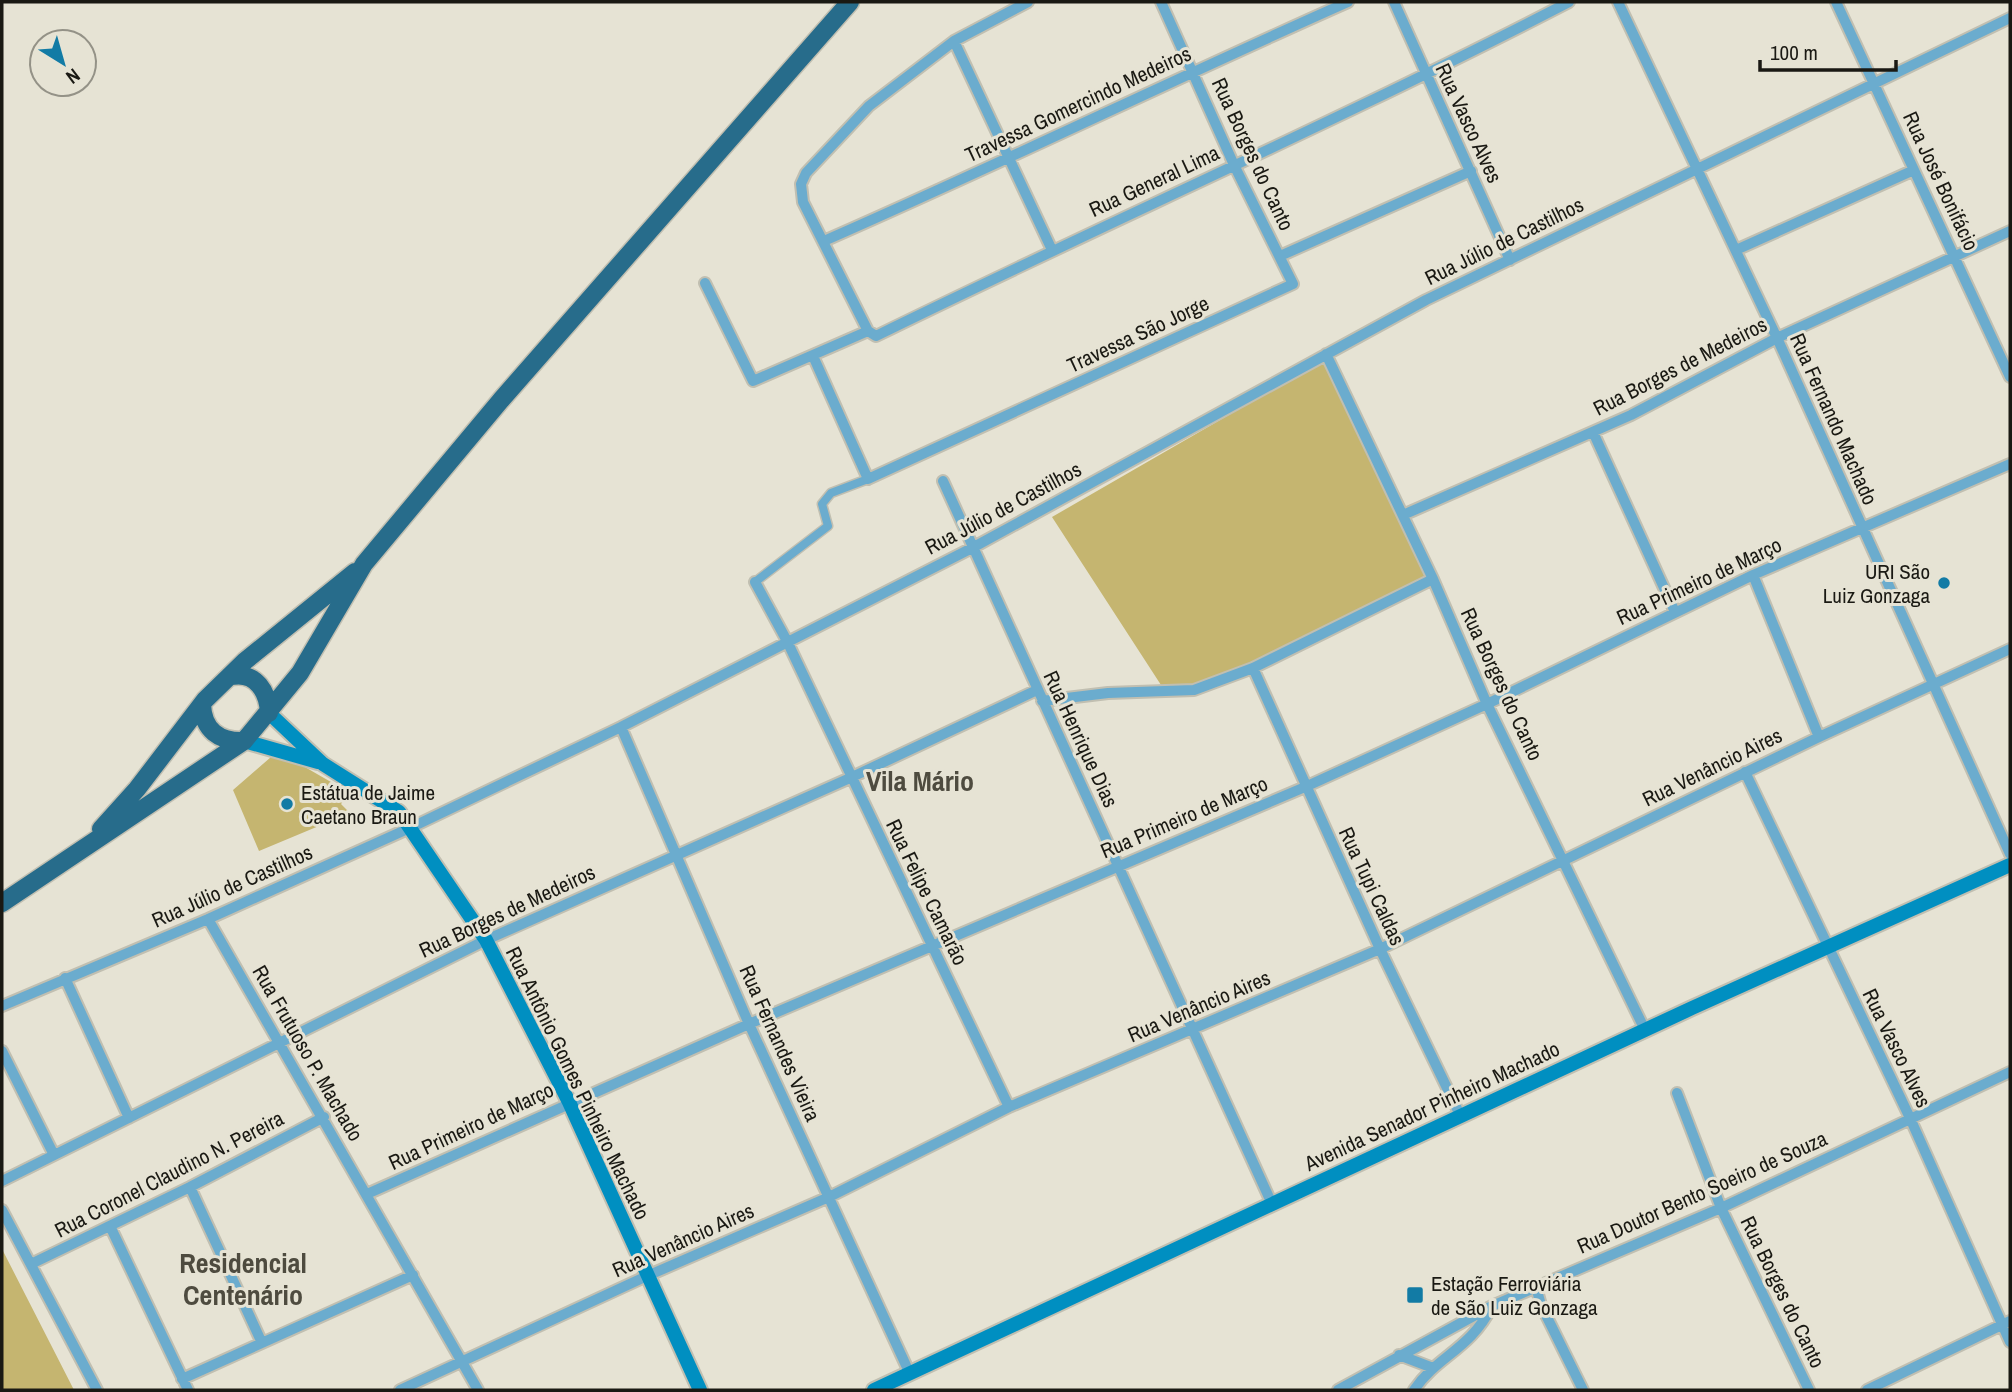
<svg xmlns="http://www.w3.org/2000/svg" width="2012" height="1392" viewBox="0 0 2012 1392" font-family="'Archivo Narrow',sans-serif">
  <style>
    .green { fill: #c5b570 }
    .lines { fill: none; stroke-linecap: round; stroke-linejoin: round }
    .pedestrian-casing { stroke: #c1bfb1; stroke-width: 11 }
    .minor-casing { stroke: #c1bfb1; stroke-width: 14 }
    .secondary-casing { stroke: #c1bfb1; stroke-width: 18 }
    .trunk-casing { stroke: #c1bfb1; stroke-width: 21 }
    .pedestrian { stroke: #6bacce; stroke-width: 8 }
    .minor { stroke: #6bacce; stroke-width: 10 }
    .secondary { stroke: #008fc1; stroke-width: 14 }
    .trunk { stroke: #276c8b; stroke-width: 18 }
    .poi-dot { fill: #127ba5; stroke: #e6e3d4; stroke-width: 2.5 }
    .labels { text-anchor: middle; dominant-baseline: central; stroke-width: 6; stroke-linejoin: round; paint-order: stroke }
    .street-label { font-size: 21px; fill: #1a1913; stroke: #e6e3d4 }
    .poi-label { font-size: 21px; fill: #1a1913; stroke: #e6e3d4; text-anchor: start }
    .district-label { font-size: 28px; font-weight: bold; fill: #4e4b3f; stroke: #e6e3d4 }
  </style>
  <rect width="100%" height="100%" fill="#e6e3d4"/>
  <!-- green -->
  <path class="green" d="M1324,360L1431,578L1252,667L1192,688L1161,685L1052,517Z
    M271,757L291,759L350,793L341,804L350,813L259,851L233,790Z
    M2,1249L74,1390H2Z"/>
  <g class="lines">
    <defs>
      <path id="pedestrian" d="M755,582L828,526L822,504L831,493L868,479"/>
      <path id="minor" d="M1394,2L1510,260
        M1618,2L1777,338L2010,854
        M1836,2L2010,377
        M954,41L1052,250
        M824,241C1000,164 1172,80 1348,2
        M1736,250L1914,170
        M1280,256L1471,171
        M705,283L753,381L868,331
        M868,331L876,336C1106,223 1341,120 1569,2
        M868,331L803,202L801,184L806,173L869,106L954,41L1028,2
        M1326,354L1433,579L1487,704L1645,1030
        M813,356L868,479L1293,284L1234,165L1161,2
        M1593,432L1675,612
        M943,481L1272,1204
        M1403,515L1631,415L1777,338L2010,231
        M1753,575L1819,737
        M755,582L787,641L1009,1107
        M1253,668L1380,949L1461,1117
        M1042,701L1108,693L1194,690L1253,668L1433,579
        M621,727L749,1024L910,1374
        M1745,772L1910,1118L2010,1342
        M208,919L478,1390
        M65,978L129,1118
        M2,1006L208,919L412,827L621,727L972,548L1426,300L2010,18
        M2,1051L54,1155
        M1677,1093L1721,1208L1809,1390
        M2,1181L486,940L850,778L1037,690
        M190,1187L262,1343
        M367,1194L749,1024L1305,787L1487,704L1753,575L2010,464
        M2,1210L97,1390
        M110,1226L188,1390
        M31,1264L190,1187L324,1117
        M1536,1287L1541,1305L1583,1390
        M1399,1355L1433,1368
        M182,1379L413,1275
        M400,1390L647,1276L829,1197L1009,1107L1380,949L1819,737L2010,649
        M1338,1390L1492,1306L1721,1208L2010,1072
        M1414,1390C1438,1355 1470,1350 1492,1306
        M1867,1390L2010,1321"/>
      <path id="secondary" d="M269,713L323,764L399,812L486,940L569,1102L700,1390
        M244,741L318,762
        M874,1390L1692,1008L2010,865"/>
      <path id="trunk" d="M233,676C256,672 268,692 269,713
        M202,704C203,730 219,742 244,741
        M101,829L137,789L205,700L245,661L355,572
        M2,903L244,741L300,673L364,564L501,400L850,2"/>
    </defs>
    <!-- pedestrian casing -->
    <use href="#pedestrian" class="pedestrian-casing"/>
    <!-- minor casing -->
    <use href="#minor" class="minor-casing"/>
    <!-- secondary casing -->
    <use href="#secondary" class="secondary-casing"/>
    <!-- trunk casing -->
    <use href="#trunk" class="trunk-casing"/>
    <!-- pedestrian -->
    <use href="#pedestrian" class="pedestrian"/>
    <!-- minor -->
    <use href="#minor" class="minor"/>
    <!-- secondary -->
    <use href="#secondary" class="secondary"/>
    <!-- trunk -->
    <use href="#trunk" class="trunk"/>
  </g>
  <!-- markers -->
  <g class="poi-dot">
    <circle cx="1944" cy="583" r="7"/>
    <circle cx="287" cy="804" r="7"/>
    <rect x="1406" y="1286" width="18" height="18" rx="3.5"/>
  </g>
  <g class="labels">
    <!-- street labels -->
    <g class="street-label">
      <text transform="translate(1078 104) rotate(-25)">Travessa Gomercindo Medeiros</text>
      <text transform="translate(1469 123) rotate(65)">Rua Vasco Alves</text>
      <text transform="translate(1253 154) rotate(65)">Rua Borges do Canto</text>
      <text transform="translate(1154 181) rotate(-25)">Rua General Lima</text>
      <text transform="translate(1941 181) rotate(65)">Rua José Bonifácio</text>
      <text transform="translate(1504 241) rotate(-26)">Rua Júlio de Castilhos</text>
      <text transform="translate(1138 334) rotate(-25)">Travessa São Jorge</text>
      <text transform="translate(1680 366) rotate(-27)">Rua Borges de Medeiros</text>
      <text transform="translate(1834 419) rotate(66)">Rua Fernando Machado</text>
      <text transform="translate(1003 508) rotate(-28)">Rua Júlio de Castilhos</text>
      <text transform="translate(1699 581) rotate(-25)">Rua Primeiro de Março</text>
      <text transform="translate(1502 684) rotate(65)">Rua Borges do Canto</text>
      <text transform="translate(1081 739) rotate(65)">Rua Henrique Dias</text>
      <text transform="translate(1712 767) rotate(-26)">Rua Venâncio Aires</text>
      <text transform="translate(1184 817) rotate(-23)">Rua Primeiro de Março</text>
      <text transform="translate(232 886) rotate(-24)">Rua Júlio de Castilhos</text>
      <text transform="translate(1372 886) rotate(65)">Rua Tupi Caldas</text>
      <text transform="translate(927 892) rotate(64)">Rua Felipe Camarão</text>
      <text transform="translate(507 911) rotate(-25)">Rua Borges de Medeiros</text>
      <text transform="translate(1199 1006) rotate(-23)">Rua Venâncio Aires</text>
      <text transform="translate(780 1043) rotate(66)">Rua Fernandes Vieira</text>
      <text transform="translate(1897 1048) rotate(64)">Rua Vasco Alves</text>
      <text transform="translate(308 1053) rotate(60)">Rua Frutuoso P. Machado</text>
      <text transform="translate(578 1083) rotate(64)">Rua Antônio Gomes Pinheiro Machado</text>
      <text transform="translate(1432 1106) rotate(-25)">Avenida Senador Pinheiro Machado</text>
      <text transform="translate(471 1126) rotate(-25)">Rua Primeiro de Março</text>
      <text transform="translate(169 1174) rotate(-27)">Rua Coronel Claudino N. Pereira</text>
      <text transform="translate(1702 1192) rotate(-24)">Rua Doutor Bento Soeiro de Souza</text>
      <text transform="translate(683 1240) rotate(-24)">Rua Venâncio Aires</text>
      <text transform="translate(1783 1292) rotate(64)">Rua Borges do Canto</text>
    </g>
    <!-- poi labels -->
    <g class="poi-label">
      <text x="1930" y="571" text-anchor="end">URI São<tspan x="1930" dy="24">Luiz Gonzaga</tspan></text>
      <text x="301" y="792">Estátua de Jaime<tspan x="301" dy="24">Caetano Braun</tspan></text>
      <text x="1431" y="1283">Estação Ferroviária<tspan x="1431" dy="24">de São Luiz Gonzaga</tspan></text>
    </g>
    <!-- district labels -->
    <g class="district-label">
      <text x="920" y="781">Vila Mário</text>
      <text x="243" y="1263">Residencial<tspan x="243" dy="32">Centenário</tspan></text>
    </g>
  </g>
  <!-- border -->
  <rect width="2012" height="1392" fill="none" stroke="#1a1913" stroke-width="7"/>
  <!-- north arrow -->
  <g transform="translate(63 63) rotate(143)"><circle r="33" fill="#e6e3d4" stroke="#949287" stroke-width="2"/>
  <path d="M0-5L12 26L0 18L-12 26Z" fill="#127ba5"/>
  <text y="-10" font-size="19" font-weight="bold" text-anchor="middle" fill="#1a1913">N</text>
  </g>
  <!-- scale -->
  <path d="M1760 60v10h136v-10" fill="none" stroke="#1a1913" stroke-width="3.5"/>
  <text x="1770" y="60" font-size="21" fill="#1a1913" stroke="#e6e3d4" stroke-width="5" paint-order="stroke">100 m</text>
</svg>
